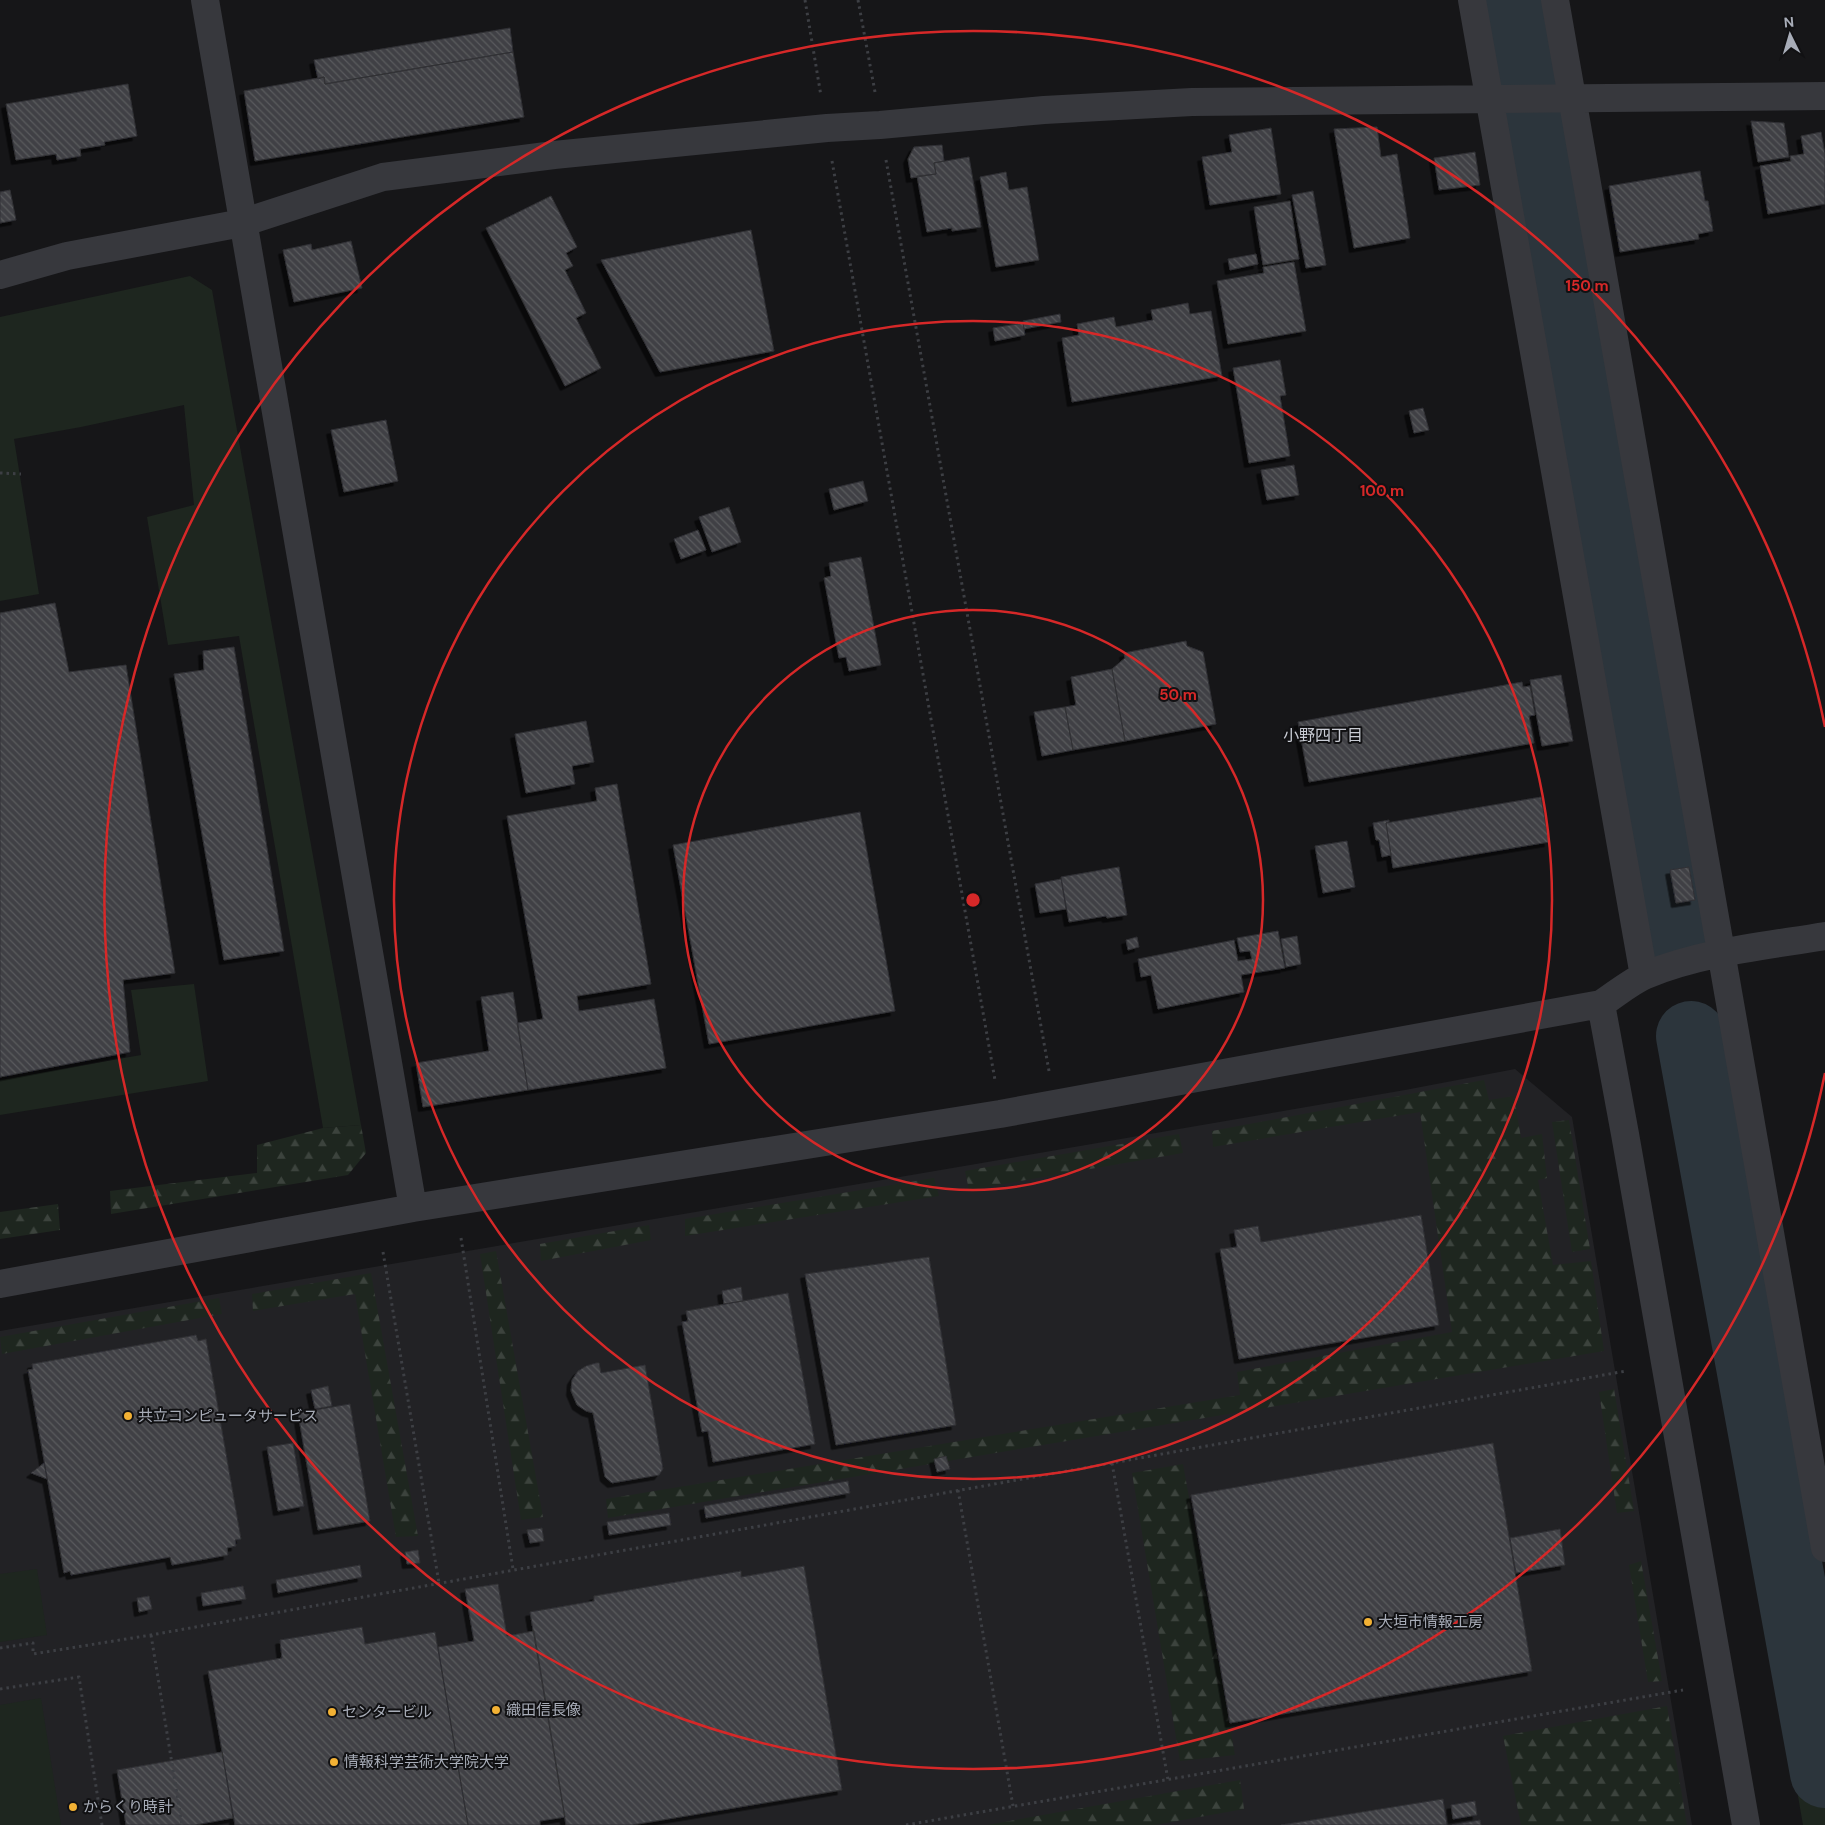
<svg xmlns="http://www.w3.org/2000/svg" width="1825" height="1825" viewBox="0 0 1825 1825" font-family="'DM Sans','Noto Sans JP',sans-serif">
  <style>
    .built { fill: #222225 }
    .green { fill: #1e261f }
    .forest { fill: url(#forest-firs) }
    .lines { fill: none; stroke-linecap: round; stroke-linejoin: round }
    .river { stroke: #2c353c; stroke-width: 70 }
    .building { fill: url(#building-back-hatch); stroke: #303034; filter: url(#shadow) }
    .path { stroke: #3d3f44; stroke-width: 3; stroke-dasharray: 2.5 4; stroke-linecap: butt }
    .minor { stroke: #37383d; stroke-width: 28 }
    .ring { fill: none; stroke: #d62828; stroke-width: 2.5 }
    .poi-dot { fill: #f2b134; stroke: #111113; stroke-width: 2 }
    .labels { text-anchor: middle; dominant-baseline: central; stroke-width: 4; stroke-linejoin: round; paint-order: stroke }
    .poi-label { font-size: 15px; fill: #a8adb8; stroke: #111113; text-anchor: start }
    .neighbourhood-label { font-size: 16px; fill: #c9ccd4; stroke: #111113 }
    .centre { fill: #d62828; stroke: #111113; stroke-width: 2.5 }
    .ring-label { font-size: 15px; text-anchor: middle; font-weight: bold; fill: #d62828; stroke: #111113; stroke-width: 4; stroke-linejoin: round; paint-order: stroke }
  </style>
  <defs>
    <pattern id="forest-firs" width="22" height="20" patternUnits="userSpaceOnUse" patternTransform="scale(1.25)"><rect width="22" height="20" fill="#1e261f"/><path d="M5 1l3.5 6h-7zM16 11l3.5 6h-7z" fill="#3c433d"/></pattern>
    <pattern id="building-back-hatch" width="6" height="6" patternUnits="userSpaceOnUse" patternTransform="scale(1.25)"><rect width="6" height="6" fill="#404145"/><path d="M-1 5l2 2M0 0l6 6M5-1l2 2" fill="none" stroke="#595a5e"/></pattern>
    <filter id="shadow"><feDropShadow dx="-4.5" dy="4.5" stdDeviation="0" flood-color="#0009"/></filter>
  </defs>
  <rect width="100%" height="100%" fill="#161618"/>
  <!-- built -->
  <path class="built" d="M1515,1069L1572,1117L1692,1825H0V1331L970,1165L1405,1090Z"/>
  <!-- green -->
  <path class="green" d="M190,276L212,290L361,1125L323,1128L239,636L168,645L147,517L194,505L184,405L81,427L14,439L39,594L0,601V317Z
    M194,984L208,1081L0,1115V1080L141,1055L131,990Z
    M1718,1031L1825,1634V1825H1803L1667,1041Z
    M37,1569L47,1635L0,1642V1574Z
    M41,1698L61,1825H0V1705Z"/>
  <!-- forest -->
  <path class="forest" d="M1484,1080L1489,1100L1514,1096L1521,1138L1542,1134L1547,1178L1538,1180L1553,1265L1591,1261L1604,1351L608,1518L606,1499L1240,1395L1237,1372L1452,1332L1420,1112L1213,1147L1212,1131Z
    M1569,1120L1590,1249L1572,1252L1552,1122Z
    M361,1125L366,1153L348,1175L111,1214L110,1191L257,1173V1145L323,1128Z
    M1179,1134L1183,1153L969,1190L965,1171Z
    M934,1178L939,1196L685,1236V1219Z
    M58,1204L60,1230L0,1239V1212Z
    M649,1225L651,1240L541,1261L540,1244Z
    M496,1251L543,1517L521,1520L480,1254Z
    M371,1273L418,1536L396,1537L355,1294L253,1311L252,1294Z
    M219,1298L222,1314L2,1354L0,1337Z
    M1614,1389L1634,1511L1617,1513L1599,1392Z
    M1183,1464L1235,1755L1180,1761L1132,1473Z
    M1641,1561L1662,1681L1648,1682L1629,1565Z
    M1667,1706L1687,1825H1521L1503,1736Z
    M1240,1780L1244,1809L1155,1825H987Z"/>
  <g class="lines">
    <!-- river -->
    <path class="river" d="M1515,0L1527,66
      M1536,122L1673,932
      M1691,1036L1825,1773"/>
  </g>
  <!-- building -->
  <path class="building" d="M510,28L513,52L325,84L324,77L318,79L314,60Z
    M513,52L524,117L255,161L244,91L324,77L325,84Z
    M128,84L137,136L104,142L105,145L80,149L81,156L57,160L56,154L16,160L6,104Z
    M1751,121L1784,123L1789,157L1758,162Z
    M1377,127L1381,157L1397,154L1410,238L1354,248L1334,129Z
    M1271,128L1281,194L1210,205L1202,157L1232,152L1229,135Z
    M1821,132L1825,154V204L1768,214L1760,166L1791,161L1790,156L1804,154L1801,136Z
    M942,145L944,161L934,163L936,174L911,178L908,159L914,147Z
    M1475,152L1480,185L1439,190L1434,158Z
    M969,157L981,227L952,231V228L927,232L917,176L936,174L934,163Z
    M1700,171L1705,201H1708L1713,231L1698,234L1699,239L1620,252L1609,186Z
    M1006,172L1009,190L1027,187L1039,260L996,267L980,177Z
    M10,190L16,220L0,223V192Z
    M1313,191L1326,265L1306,268L1292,195Z
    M551,196L577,247L566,253L573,266L565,270L586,313L576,318L601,368L565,386L486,228Z
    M1290,201L1299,259L1263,265L1254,207Z
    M751,230L774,351L660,372L601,260Z
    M351,241L362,288L294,302L283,250L311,244L312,250Z
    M1256,254L1258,264L1230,270L1228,259Z
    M1294,262L1306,331L1228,344L1217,281L1264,273L1263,267Z
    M1188,303L1190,314L1211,311L1222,376L1072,402L1062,338L1079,335L1077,324L1114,317L1116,327L1153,320L1151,310Z
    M1060,314L1061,322L1024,329L1023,321Z
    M1023,323L1025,335L995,341L993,328Z
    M1280,360L1286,395L1280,396L1290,456L1249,463L1233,368Z
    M1423,408L1429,430L1414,433L1409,411Z
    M386,420L398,481L344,492L331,430Z
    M1294,465L1299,495L1267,500L1261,470Z
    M863,481L868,501L834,510L829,489Z
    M729,507L741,542L712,552L699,517Z
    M698,530L706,550L681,559L674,539Z
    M861,557L881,665L849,671L846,657L839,658L824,578L831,576L829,563Z
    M55,603L69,672L126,665L175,973L123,980L130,1052L0,1077V613Z
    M1186,641L1187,646L1203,652L1216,724L1125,741L1112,669L1125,658L1124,653Z
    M234,647L284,951L224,960L174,674L204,670L203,651Z
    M1112,669L1125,741L1073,750L1065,707L1076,705L1071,677Z
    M1561,675L1573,741L1542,746L1530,680Z
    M1522,682L1523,687L1530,686L1535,715L1529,716L1534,743L1309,782L1298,722Z
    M1065,707L1073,750L1042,756L1034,712Z
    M586,721L594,762L572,766L575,784L526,793L515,734Z
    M617,784L651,984L577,996L579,1011L654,999L666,1068L528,1090L517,1023L543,1019L507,816L597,801L595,788Z
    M1541,797L1549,842L1393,868L1386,823Z
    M860,812L895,1011L709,1044L673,845Z
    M1389,820V822L1386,823L1391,855L1382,857L1379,840H1376L1373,823Z
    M1347,841L1355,887L1323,893L1315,846Z
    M1119,867L1127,915L1107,918L1106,916L1069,922L1061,877Z
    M1689,867L1695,900L1676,903L1670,870Z
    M1061,879L1066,909L1040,913L1035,884Z
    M1278,931L1285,968L1241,975L1244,992L1158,1009L1151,975L1141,977L1138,959L1234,940L1238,961L1252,959L1250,951L1240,952L1237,938Z
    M1297,936L1301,964L1286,967L1281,939Z
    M1137,937L1139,947L1128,950L1126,940Z
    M513,992L528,1090L423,1107L416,1063L489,1051L481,997Z
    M1421,1215L1439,1325L1239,1359L1220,1249L1237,1247L1234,1230L1258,1226L1261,1242Z
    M929,1257L956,1425L836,1445L805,1274Z
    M741,1287L743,1301L724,1304L722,1291Z
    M788,1293L815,1444L713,1462L708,1431L702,1432L682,1322L688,1321L686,1311Z
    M196,1335L198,1341L206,1339L241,1539L235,1540L236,1546L227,1548L228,1555L172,1565L170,1557L71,1575L70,1571L64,1573L28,1370L33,1369L32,1364Z
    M596,1363H599L601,1373L645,1365L663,1469L659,1475L612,1483L605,1477L593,1413L586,1411L577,1405L571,1391L572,1380L578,1371L586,1366Z
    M328,1386L332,1406L315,1409L311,1390Z
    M350,1404L370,1521L318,1530L298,1413Z
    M293,1443L304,1506L278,1511L267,1447Z
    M1493,1443L1532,1671L1230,1723L1191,1495Z
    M946,1456L950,1469L937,1472L934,1459Z
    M44,1463L47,1479L31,1473Z
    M848,1481L850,1493L706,1518L704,1506Z
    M669,1513L671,1525L609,1535L607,1522Z
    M542,1528L544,1541L530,1543L527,1530Z
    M1560,1529L1565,1565L1516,1573L1510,1538Z
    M418,1550L420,1563L407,1564L405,1552Z
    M360,1565L362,1577L278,1593L276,1580Z
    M804,1566L842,1790L632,1825H566L530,1612L594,1601V1596L741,1571V1577Z
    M498,1584L507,1636L534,1631L565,1817L540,1821V1825H468L438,1647L474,1641L465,1589Z
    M243,1586L246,1599L203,1606L201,1593Z
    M149,1596L152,1609L139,1612L137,1598Z
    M362,1627L365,1644L435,1632L468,1825H235L208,1671L282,1658L280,1640Z
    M222,1752L233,1818L195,1825H126L117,1770Z
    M1443,1799L1447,1825H1281Z
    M1475,1801L1477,1815L1453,1819L1451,1805Z
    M1480,1820L1481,1825H1452Z"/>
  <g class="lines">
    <!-- path -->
    <path class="path" d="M805,0L821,96
      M858,0L875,92
      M886,160L1049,1071
      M832,161L995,1080
      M0,473L21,474
      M461,1238L513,1569
      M383,1252L439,1583
      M1112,1463L1168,1780
      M958,1490L1013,1806
      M151,1635L182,1825
      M0,1648L33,1643V1654L151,1635L1626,1371
      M0,1689L79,1677L102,1825
      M906,1825L1683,1690"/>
    <!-- minor -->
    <path class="minor" d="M205,0L413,1208
      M1472,0L1644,976
      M1555,0L1825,1548
      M0,275L67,256L242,223L383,177L554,155L827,128L880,125L1044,110L1192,102L1825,96
      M1601,1004C1615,995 1630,982 1646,975C1702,952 1765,946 1825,936
      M0,1284L413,1208L1000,1114L1601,1004L1625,1134L1746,1825"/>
  </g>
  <!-- distance rings -->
  <g class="ring">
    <circle cx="973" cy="900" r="290"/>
    <circle cx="973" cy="900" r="579"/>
    <path d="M1825 1073A869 869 0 1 1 1825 727"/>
  </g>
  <!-- markers -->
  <g class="poi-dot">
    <circle cx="128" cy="1416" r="5"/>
    <circle cx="1368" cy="1622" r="5"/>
    <circle cx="496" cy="1710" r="5"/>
    <circle cx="332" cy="1712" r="5"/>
    <circle cx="334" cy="1762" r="5"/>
    <circle cx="73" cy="1807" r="5"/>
  </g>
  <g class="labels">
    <!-- poi labels -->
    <g class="poi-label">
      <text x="138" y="1416">共立コンピュータサービス</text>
      <text x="1378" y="1622">大垣市情報工房</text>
      <text x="506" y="1710">織田信長像</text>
      <text x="342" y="1712">センタービル</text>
      <text x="344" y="1762">情報科学芸術大学院大学</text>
      <text x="83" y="1807">からくり時計</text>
    </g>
    <!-- neighbourhood labels -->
    <g class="neighbourhood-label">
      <text x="1323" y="735">小野四丁目</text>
    </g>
  </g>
  <circle cx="973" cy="900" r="8" class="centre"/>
  <g class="ring-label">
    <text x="1587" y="291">150 m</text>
    <text x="1382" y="496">100 m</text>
    <text x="1178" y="700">50 m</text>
  </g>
  <!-- north arrow -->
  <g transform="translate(1790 35) rotate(355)" stroke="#111113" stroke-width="4" paint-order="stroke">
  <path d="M0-4L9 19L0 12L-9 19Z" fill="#a8adb8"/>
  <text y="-8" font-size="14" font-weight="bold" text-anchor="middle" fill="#a8adb8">N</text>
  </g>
</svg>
